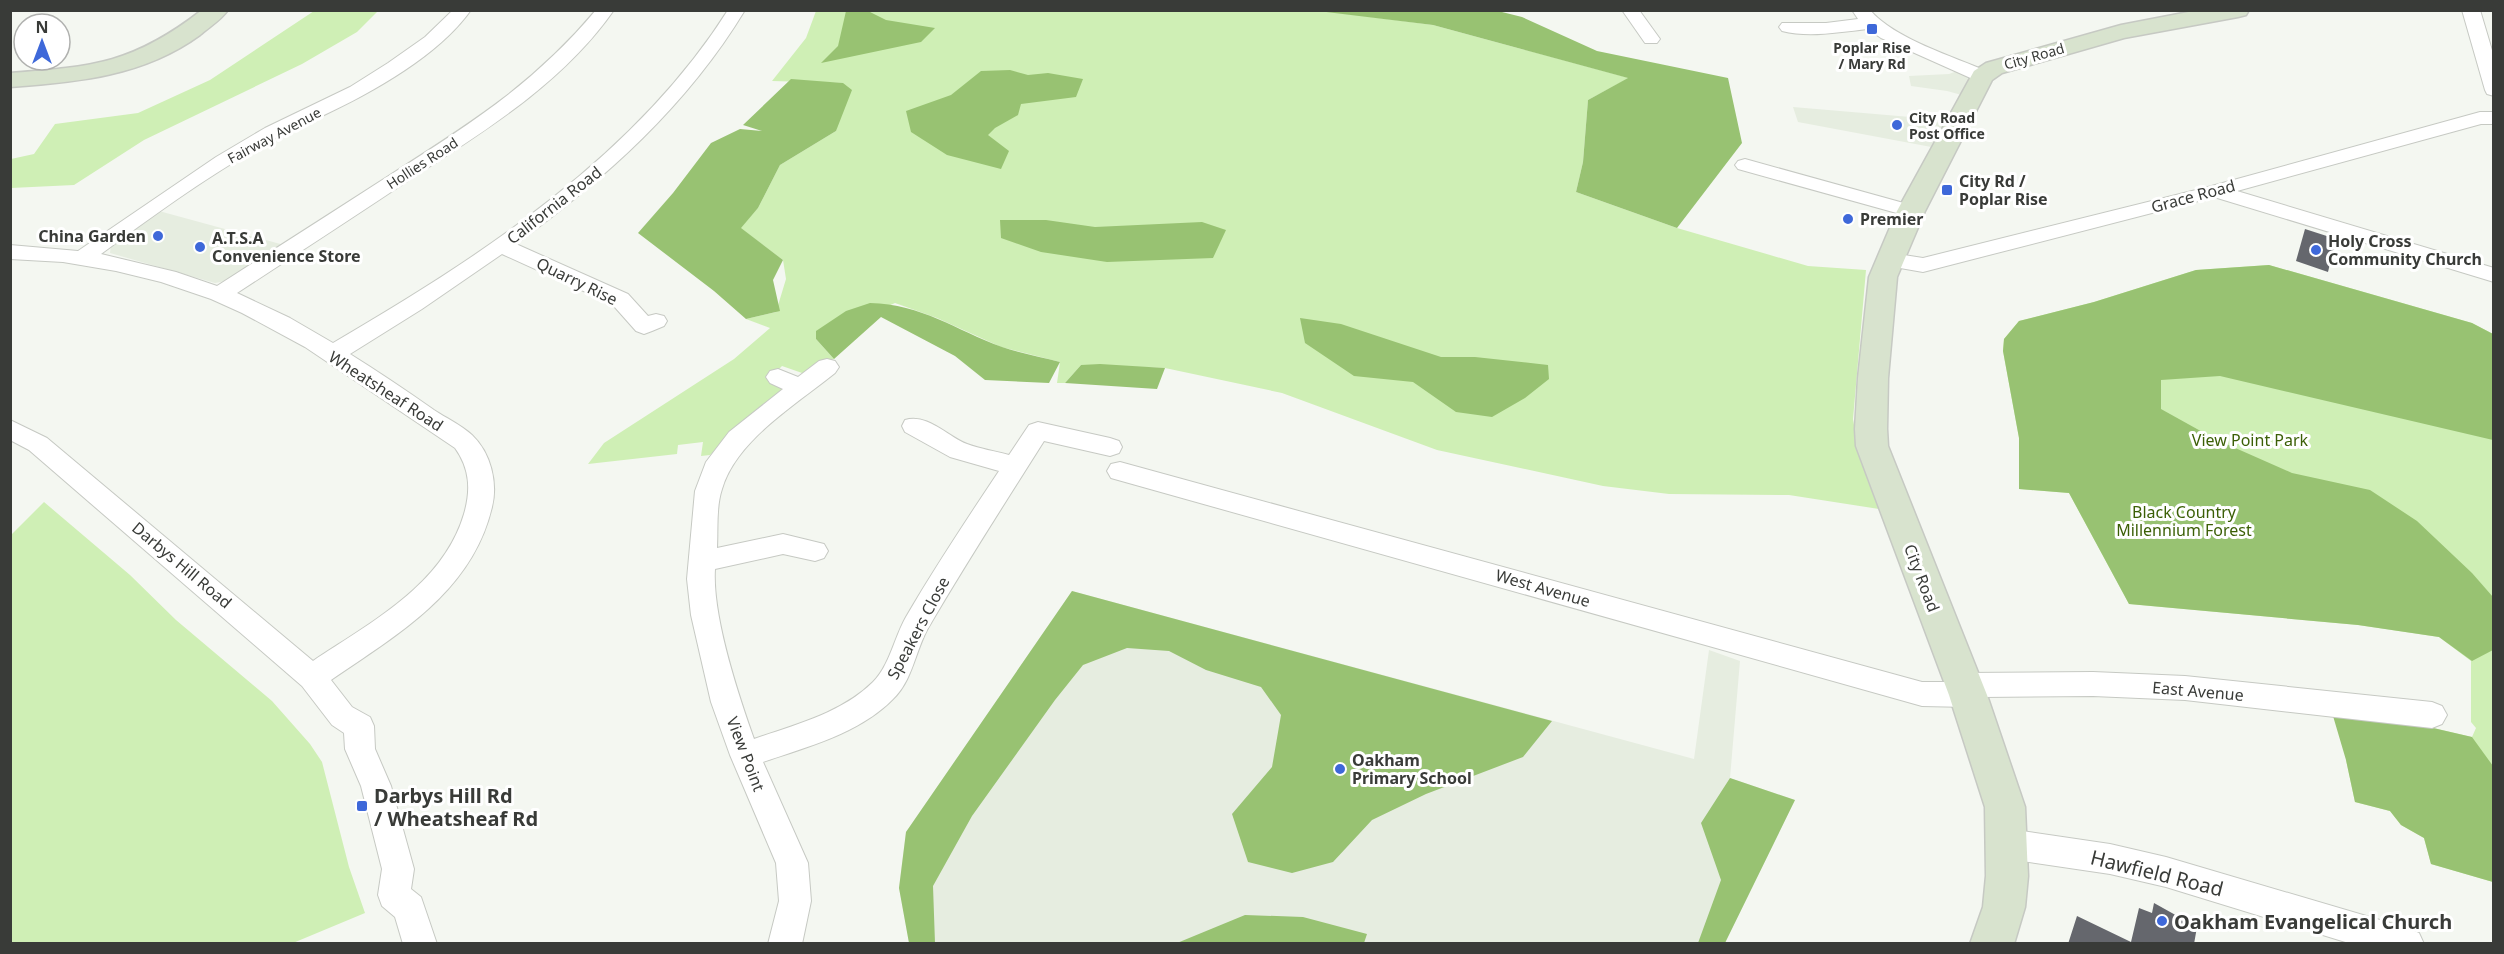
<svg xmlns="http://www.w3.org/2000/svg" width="2504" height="954" viewBox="0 0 2504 954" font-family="'Noto Sans',sans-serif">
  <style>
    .built { fill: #e6ede0 }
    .green { fill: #cfefb5 }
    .forest { fill: #98c272 }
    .building { fill: #65676d }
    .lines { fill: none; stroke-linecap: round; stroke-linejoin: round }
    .street-casing { stroke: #c6c9c3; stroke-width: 2 }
    .secondary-casing { stroke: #c6c9c3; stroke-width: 3 }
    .street { fill: #fff; fill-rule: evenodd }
    .secondary { fill: #d8e3ce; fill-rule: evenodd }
    .poi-dot { fill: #3e68d9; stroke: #fff; stroke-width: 2 }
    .labels { text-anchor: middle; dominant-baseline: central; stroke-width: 6; stroke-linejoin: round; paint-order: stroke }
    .far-poi-label { font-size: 14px; font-weight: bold; fill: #393b38; stroke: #fff }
    .far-street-label { font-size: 14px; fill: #393b38; stroke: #fff }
    .poi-label { font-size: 16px; font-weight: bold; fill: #393b38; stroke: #fff; text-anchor: start }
    .street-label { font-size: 16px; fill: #393b38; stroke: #fff }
    .park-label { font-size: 16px; fill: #3b5f06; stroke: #fff }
    .near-poi-label { font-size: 20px; font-weight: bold; fill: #393b38; stroke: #fff; text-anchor: start }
    .near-street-label { font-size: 20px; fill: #393b38; stroke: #fff }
  </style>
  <rect width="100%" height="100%" fill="#f4f7f1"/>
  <!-- built -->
  <path class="built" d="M1965,68L1982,76L1969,97L1947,91L1911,86L1909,76L1949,74Z
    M1793,107L1922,118L1954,127L1942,149L1798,122Z
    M159,211L284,245L231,280L215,283L110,253L111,245Z
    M1072,591L1694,759L1709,650L1740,661L1730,778L1795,800L1725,943H909L899,888L906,832Z"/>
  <!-- green -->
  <path class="green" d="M1318,10L1433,25L1629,78L1588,100L1583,162L1576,192L1677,228L1808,266L1866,270L1853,419L1858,448L1879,509L1789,495L1669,494L1603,486L1437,450L1282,393L1165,368L1081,365L1065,383H1057L1060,362L1001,347L937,318L895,303L816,339L834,359L815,366L805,374L782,366L771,377L781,385V393L710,455L701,456L703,442L678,445L677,454L588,464L604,443L734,359L770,328L746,319L776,312L786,279L783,260L740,228L758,208L780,165L836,131L843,83L772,81L806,38L816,11Z
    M314,11H378L357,32L302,64L144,140L74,185L11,188V159L34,154L55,124L138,113L210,80Z
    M2269,265L2472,323L2493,334V882L2431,864L2424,838L2401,825L2390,811L2355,802L2346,760L2403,721L2472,737L2476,728L2471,722V661L2439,637L2358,625L2129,604L2069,493L2019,489V438L2003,351L2004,339L2019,321L2094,302L2196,270Z
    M44,502L130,575L176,620L272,701L310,744L322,762L349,867L365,913L293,943H11V535Z"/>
  <!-- forest -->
  <path class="forest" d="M846,11H868L886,20L935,28L921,42L821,63L838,46Z
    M1318,11H1498L1522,17L1597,51L1728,78L1742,143L1677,228L1576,192L1583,162L1588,100L1628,78L1433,25Z
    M1010,70L1028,75L1048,73L1083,79L1076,97L1021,104L1018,115L995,128L988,135L1009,151L1001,169L947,155L911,132L906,111L951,95L981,71Z
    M791,79L843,83L852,90L836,131L780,165L758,208L741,228L783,260L773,280L780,311L746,319L714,291L638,233L673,193L711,143L740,129L762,131L743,125Z
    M1000,220H1046L1095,227L1202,222L1226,230L1213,258L1107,262L1041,252L1001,238Z
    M2269,265L2472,323L2493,334V440L2220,376L2161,380V409L2215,439L2292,473L2370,490L2417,521L2472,573L2493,597V650L2472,661L2439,637L2358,625L2129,604L2069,493L2019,489V438L2003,351L2004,339L2019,321L2094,302L2196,270Z
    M870,303C922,304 955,330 1002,347C1020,353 1041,357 1060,362L1049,383L985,380L955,356L881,317L834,359L816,339V331L846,311Z
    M1300,318L1341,324L1441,357H1475L1548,365L1549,379L1525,398L1492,417L1456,412L1413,382L1354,376L1305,343Z
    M1100,364L1165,368L1157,389L1065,383L1081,365Z
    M1072,591L1552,721L1523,757L1426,794L1372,820L1333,862L1292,873L1248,862L1232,814L1272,767L1281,715L1261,687L1206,670L1169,651L1127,648L1083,665L1055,700L972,816L933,886L935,943H909L899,888L906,832Z
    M2333,716L2403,721L2472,737L2493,766V882L2431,864L2424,838L2401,825L2390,811L2355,802L2346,760Z
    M1730,778L1795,800L1725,943H1698L1721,880L1701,823Z
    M1245,915L1303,917L1367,934L1364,943H1177Z"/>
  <!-- building -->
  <path class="building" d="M2305,229L2336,239L2328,272L2296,261Z
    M2154,903L2197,927L2194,944H2068L2077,916L2131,942L2139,908L2152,913Z"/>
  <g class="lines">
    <defs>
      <path id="street" d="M453,10H471C439,55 373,92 324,115C309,123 293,128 279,136C216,170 158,212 101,254L176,272L217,286C275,249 333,212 390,175C470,124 534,84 596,10H614C563,83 486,130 412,178C354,217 295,255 237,293L290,318L333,343C480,257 635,157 728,10H745C687,106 606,178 516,244L628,294L648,316L656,314L664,316L667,321L664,326L652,331L644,334L636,331L612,304L502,254L422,309L350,354C379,372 407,391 434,410C446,418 461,425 472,435C491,453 498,483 492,507C472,592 398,634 331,680L352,707L370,717L374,726L375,749L391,786L414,869L411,889L421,897L437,944H403L395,917L382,906L378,895L382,869L361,786L345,749L344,733L332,725L302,686L29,450L10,440V420L47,438L313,661C371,622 443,585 464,514C471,490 470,469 455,448L305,347L242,313L211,299L161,282L116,271L63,262L10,259V245L78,251L216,157L265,128L350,87L388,63L425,37Z
        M1622,10H1639L1660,39L1657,43H1645Z
        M1852,10H1870C1893,38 1954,57 1989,72L1991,76L1989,80H1975L1881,38L1868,29C1840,32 1809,38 1782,31L1779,27L1782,23H1826L1858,19Z
        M2462,10H2480L2494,57V96L2487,94L2485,90Z
        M2480,112H2494V124H2481L2237,191L2494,268V282L2214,197L1923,272L1883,265L1880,260L1883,255L1891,253L1923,258L2208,187Z
        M1745,159L1918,207L1921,211L1918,215L1911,217L1738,169L1735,165L1738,161Z
        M827,359L835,361L839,367L835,373C797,404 736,440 722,489C716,507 718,529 717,548L783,534L824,544L828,551L824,558L815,561L783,554L715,569C712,616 738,694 754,739C794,725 842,713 873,682C890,665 894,638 906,617C935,567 967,519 999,471L950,457L905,432L902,426L905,420C927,413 947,436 967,444C980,449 995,451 1009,455L1029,425L1038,422L1110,438L1119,441L1122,447L1119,453L1110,456L1044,441C1005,503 964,566 927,630C915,653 912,681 893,699C860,733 807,747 763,762L808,863L811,901L802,944H768L779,901L776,863L730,755L711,702L691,615L687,579L695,491L706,462L729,432L783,389L770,383L766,377L770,371L778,369L798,377L819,361Z
        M1120,462L1922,682H1951L1954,676L1964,673L2093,672L2185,676L2432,702L2442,706L2447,715L2442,724L2432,728L2185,700L2093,696L1982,697L1978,704L1968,707L1922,706L1111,478L1107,471L1111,464Z
        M2008,829L2110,844L2166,857L2407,928L2419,933L2424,944H2352L2166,887L2110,874L2008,859L1997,854L1992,844L1997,834Z"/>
      <path id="secondary" d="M202,10H228C221,20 209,27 200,35C144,76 78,82 10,87V73C94,67 134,63 202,10Z
        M2199,10H2249L2246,15L2238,17L2124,38L2002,73L1992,80L1925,211L1897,277L1888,378L1887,429L1888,446L1987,695L2025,807L2028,876L2025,907L2014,944H1970L1983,907L1986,876L1985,807L1949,695L1856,446L1855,429L1858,378L1869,277L1897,211L1974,71L1986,63L2121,25Z"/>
    </defs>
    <!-- street casing -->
    <use href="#street" class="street-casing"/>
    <!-- secondary casing -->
    <use href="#secondary" class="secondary-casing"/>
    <!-- street -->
    <use href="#street" class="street"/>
    <!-- secondary -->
    <use href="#secondary" class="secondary"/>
  </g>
  <!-- markers -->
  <g class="poi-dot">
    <rect x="1866" y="23" width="12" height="12" rx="3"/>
    <circle cx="1897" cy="125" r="6"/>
    <rect x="1941" y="184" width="12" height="12" rx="3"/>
    <circle cx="1848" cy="219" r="6"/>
    <circle cx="158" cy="236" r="6"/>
    <circle cx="200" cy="247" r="6"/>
    <circle cx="2316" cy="250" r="6"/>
    <circle cx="1340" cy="769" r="6"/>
    <rect x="356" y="800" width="12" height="12" rx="3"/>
    <circle cx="2162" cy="921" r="6"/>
  </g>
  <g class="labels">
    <!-- far-poi labels -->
    <g class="far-poi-label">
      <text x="1872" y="47">Poplar Rise<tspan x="1872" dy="16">/ Mary Rd</tspan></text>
      <text x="1909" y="117" text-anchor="start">City Road<tspan x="1909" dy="16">Post Office</tspan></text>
    </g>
    <!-- far-street labels -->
    <g class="far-street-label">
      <text transform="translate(2034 56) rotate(-16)">City Road</text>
      <text transform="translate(274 135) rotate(-28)">Fairway Avenue</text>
      <text transform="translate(422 163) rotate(-33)">Hollies Road</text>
    </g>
    <!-- poi labels -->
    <g class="poi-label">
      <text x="1959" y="181">City Rd /<tspan x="1959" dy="18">Poplar Rise</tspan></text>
      <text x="1860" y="219">Premier</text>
      <text x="146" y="236" text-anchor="end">China Garden</text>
      <text x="212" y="238">A.T.S.A<tspan x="212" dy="18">Convenience Store</tspan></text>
      <text x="2328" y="241">Holy Cross<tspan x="2328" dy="18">Community Church</tspan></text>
      <text x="1352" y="760">Oakham<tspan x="1352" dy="18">Primary School</tspan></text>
    </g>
    <!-- street labels -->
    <g class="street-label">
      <text transform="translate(2193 196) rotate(-15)">Grace Road</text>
      <text transform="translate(554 205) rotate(-38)">California Road</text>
      <text transform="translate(577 281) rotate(26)">Quarry Rise</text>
      <text transform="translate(386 391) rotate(33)">Wheatsheaf Road</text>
      <text transform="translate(182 565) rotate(40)">Darbys Hill Road</text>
      <text transform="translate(1922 578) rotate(69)">City Road</text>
      <text transform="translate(1543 588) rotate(16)">West Avenue</text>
      <text transform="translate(918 628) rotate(-62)">Speakers Close</text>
      <text transform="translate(2198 691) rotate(5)">East Avenue</text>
      <text transform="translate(746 754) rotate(69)">View Point</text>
    </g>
    <!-- park labels -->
    <g class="park-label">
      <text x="2250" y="440">View Point Park</text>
      <text x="2184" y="512">Black Country<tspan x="2184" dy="18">Millennium Forest</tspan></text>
    </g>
    <!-- near-poi labels -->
    <g class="near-poi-label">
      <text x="374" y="795">Darbys Hill Rd<tspan x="374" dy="23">/ Wheatsheaf Rd</tspan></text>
      <text x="2174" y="921">Oakham Evangelical Church</text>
    </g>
    <!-- near-street labels -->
    <g class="near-street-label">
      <text transform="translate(2157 873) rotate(14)">Hawfield Road</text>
    </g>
  </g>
  <!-- border -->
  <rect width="2504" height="954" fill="none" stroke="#393b38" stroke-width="24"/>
  <!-- north arrow -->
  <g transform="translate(42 42)"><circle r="28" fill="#ffffff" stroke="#b0b1af" stroke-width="1.5"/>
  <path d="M0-4.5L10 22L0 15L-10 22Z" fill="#3e68d9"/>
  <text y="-9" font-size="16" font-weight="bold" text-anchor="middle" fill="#393b38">N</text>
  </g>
</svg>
